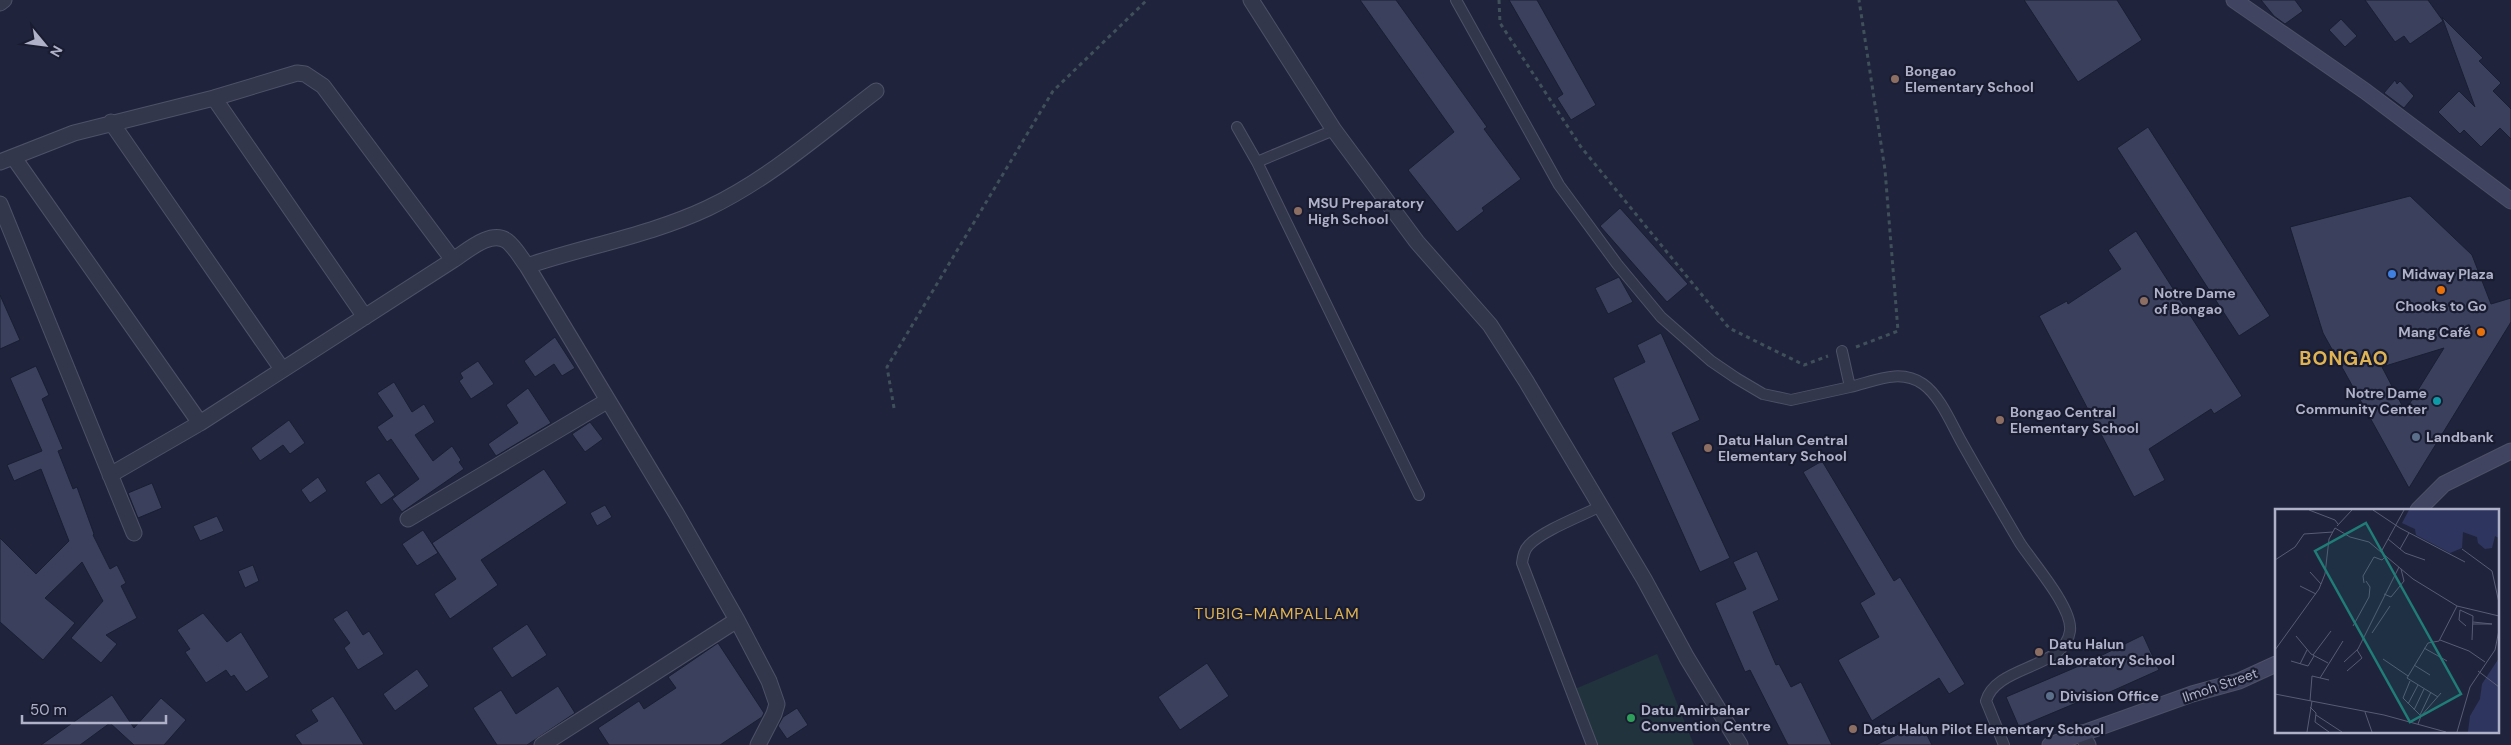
<svg xmlns="http://www.w3.org/2000/svg" width="2511" height="745" viewBox="0 0 2511 745" font-family="'DM Sans',sans-serif">
  <style>
    .green { fill: #21333d }
    .building { fill: #3b415c; stroke: #1a1e33; fill-rule: evenodd }
    .lines { fill: none; stroke-linecap: round; stroke-linejoin: round }
    .lane-casing { stroke: #4e5167; stroke-width: 12 }
    .street-casing { stroke: #4e5167; stroke-width: 17 }
    .secondary-casing { stroke: #4e5167; stroke-width: 17 }
    .path { stroke: #3f505a; stroke-width: 3; stroke-dasharray: 4 4; stroke-linecap: butt }
    .lane { stroke: #33374c; stroke-width: 10 }
    .street { stroke: #33374c; stroke-width: 15 }
    .secondary { stroke: #414460; stroke-width: 15 }
    .education-dot { fill: #8d6e63; stroke: #191c31; stroke-width: 2 }
    .shop-dot { fill: #3f7fe0; stroke: #191c31; stroke-width: 2 }
    .food-dot { fill: #e8710a; stroke: #191c31; stroke-width: 2 }
    .culture-dot { fill: #0f9aa8; stroke: #191c31; stroke-width: 2 }
    .service-dot { fill: #5c6f8a; stroke: #191c31; stroke-width: 2 }
    .leisure-dot { fill: #2e9e5b; stroke: #191c31; stroke-width: 2 }
    .labels { text-anchor: middle; dominant-baseline: central; stroke-width: 4.5; stroke-linejoin: round; paint-order: stroke }
    .poi-label { font-size: 14px; font-weight: bold; fill: #aeb1c8; stroke: #191c31; text-anchor: start }
    .street-label { font-size: 14px; fill: #aeb1c8; stroke: #191c31 }
    .quarter-label { font-size: 16px; letter-spacing: 1px; fill: #dfb352; stroke: #191c31 }
    .district-label { font-size: 19px; font-weight: bold; letter-spacing: 1px; fill: #dfb352; stroke: #191c31 }
    .inset-road { fill: none; stroke: #585c74; stroke-width: 1 }
    .view { fill: #1f7c77; fill-opacity: 0.15; stroke: #1f7c77; stroke-width: 2.5 }
    .inset-edge { fill: none; stroke: #aeb1c8; stroke-width: 2.5 }
  </style>
  <rect width="100%" height="100%" fill="#1f243c"/>
  <!-- green -->
  <path class="green" d="M1657,654L1694,745H1590L1568,692Z"/>
  <!-- building -->
  <path class="building" d="M1360,0H1396L1487,127L1484,129L1521,179L1482,208L1484,211L1457,232L1408,170L1454,132Z
    M1509,0H1537L1596,105L1571,120L1557,98L1563,94Z
    M2024,0H2117L2142,40L2078,82Z
    M2261,0H2295L2303,11L2285,24L2274,16Z
    M2365,0H2428L2443,21L2410,44L2404,36L2395,42Z
    M2442,17L2483,58L2479,61L2501,83L2493,91L2511,109V139L2500,128L2481,147L2464,130L2460,134L2438,112L2459,91L2475,107Z
    M2341,19L2357,36L2345,47L2329,30Z
    M2395,80L2397,84L2400,81L2414,96L2404,108L2384,93Z
    M2148,127L2270,316L2239,336L2117,148Z
    M2410,196L2472,255L2491,304L2511,298V322L2409,488L2323,333L2290,227ZM2444,348L2405,411L2382,367Z
    M1620,208L1688,284L1667,302L1600,226Z
    M2136,231L2242,396L2214,414L2211,409L2149,449L2165,480L2134,497L2039,316L2067,301L2068,304L2121,269L2108,250Z
    M1619,277L1633,302L1608,314L1595,288Z
    M0,295L20,340L0,349Z
    M1661,333L1700,420L1672,433L1730,558L1700,572L1613,378L1645,362L1637,345Z
    M555,337L575,368L562,376L554,364L535,377L524,361Z
    M478,361L494,384L471,399L459,381L463,378L460,373Z
    M36,366L49,395L42,399L63,449L58,451L73,489L77,487L94,534L93,535L110,569L117,565L126,583L121,586L137,618L106,635L117,644L101,663L71,638L103,601L82,562L45,598L75,623L43,660L0,622V538L36,574L69,541L41,469L14,481L7,465L42,451L10,378Z
    M394,382L412,412L424,404L435,422L415,435L433,461L452,446L461,460L459,462L464,469L402,512L392,499L419,479L391,439L387,442L377,427L393,416L377,393Z
    M528,388L551,423L496,456L488,444L518,423L506,405Z
    M289,420L305,443L290,454L283,445L260,461L251,448Z
    M590,422L603,439L585,452L572,434Z
    M1822,461L1894,581L1900,577L1965,684L1949,694L1939,678L1872,721L1838,660L1879,637L1860,603L1875,594L1803,472Z
    M544,469L567,503L481,560L498,585L450,619L434,594L456,579L432,543Z
    M379,473L395,495L381,505L365,482Z
    M318,477L327,491L310,503L301,490Z
    M152,483L162,508L138,518L128,493Z
    M605,505L612,517L597,526L590,513Z
    M217,516L224,531L200,541L193,526Z
    M423,530L438,553L417,566L402,544Z
    M1757,551L1779,600L1753,612L1776,665L1779,664L1791,687L1801,682L1832,745H1788L1750,670L1745,672L1715,603L1746,589L1733,562Z
    M253,565L259,581L245,588L238,571Z
    M347,610L363,635L369,631L384,654L358,670L344,648L350,643L333,619Z
    M203,613L227,642L241,632L269,677L246,692L234,675L231,677L226,670L206,683L185,652L190,649L177,630Z
    M527,624L547,655L512,678L492,648Z
    M2143,635L2159,670L2101,696L2100,693L2019,727L2006,697L2086,663Z
    M718,643L764,713L762,717L720,745H609L598,728L639,701L644,709L676,688L668,677Z
    M1207,663L1229,696L1180,730L1158,697Z
    M417,669L429,686L395,711L383,694Z
    M558,686L575,713L527,745H497L473,708L501,690L516,714Z
    M112,695L134,728L161,698L186,720L164,745H134L110,723L80,745H41Z
    M333,696L346,716L364,745H302L295,735L318,721L311,710Z
    M797,708L808,725L787,739L778,726L783,717Z
    M1921,723L1932,745H1876Z"/>
  <g class="lines">
    <defs>
      <path id="lane" d="M1456,0L1559,185L1617,264L1661,317L1711,361L1736,378L1763,394L1791,400L1850,387
        M1237,127L1257,162L1419,495
        M1257,162L1334,130
        M1842,351L1850,387C1875,381 1900,368 1923,384C1940,396 1951,423 1961,441C1980,475 2000,509 2020,543C2033,563 2073,608 2070,631C2065,669 1996,665 1986,701L2004,745
        M1592,745L1522,563C1523,556 1524,550 1529,545C1542,531 1581,516 1599,507"/>
      <path id="street" d="M1251,0L1334,130L1417,242L1490,325L1526,381L1644,579L1687,658L1740,745
        M0,3L4,0
        M214,98L365,317
        M111,122L282,369
        M14,158L200,423
        M0,162L74,133L214,98L297,73L305,74L323,86L453,260
        M0,204L134,533
        M527,266C586,246 651,235 708,208C769,179 822,132 876,91
        M110,475L200,423L453,260C466,252 491,229 507,241C515,247 521,258 527,266L676,513L737,620L769,681L777,704L774,714L758,745
        M408,519L607,401
        M2081,733L2088,745
        M542,745L737,620"/>
      <path id="secondary" d="M2234,0L2365,91L2511,201
        M2418,510L2444,484L2511,451
        M2050,745L2192,694L2239,681L2276,664"/>
    </defs>
    <!-- lane casing -->
    <use href="#lane" class="lane-casing"/>
    <!-- street casing -->
    <use href="#street" class="street-casing"/>
    <!-- secondary casing -->
    <use href="#secondary" class="secondary-casing"/>
    <!-- path -->
    <path class="path" d="M1499,0L1500,23L1581,147L1729,328L1804,365L1828,356
      M1856,347L1898,331L1885,170L1859,0
      M894,408L887,367L1053,91L1147,0"/>
    <!-- lane -->
    <use href="#lane" class="lane"/>
    <!-- street -->
    <use href="#street" class="street"/>
    <!-- secondary -->
    <use href="#secondary" class="secondary"/>
  </g>
  <!-- markers -->
  <g class="education-dot">
    <circle cx="1895" cy="79" r="5"/>
    <circle cx="1298" cy="211" r="5"/>
    <circle cx="2144" cy="301" r="5"/>
    <circle cx="2000" cy="420" r="5"/>
    <circle cx="1708" cy="448" r="5"/>
    <circle cx="2039" cy="652" r="5"/>
    <circle cx="1853" cy="729" r="5"/>
  </g>
  <circle class="shop-dot" cx="2392" cy="274" r="5"/>
  <g class="food-dot">
    <circle cx="2441" cy="290" r="5"/>
    <circle cx="2481" cy="332" r="5"/>
  </g>
  <circle class="culture-dot" cx="2437" cy="401" r="5"/>
  <g class="service-dot">
    <circle cx="2416" cy="437" r="5"/>
    <circle cx="2050" cy="696" r="5"/>
  </g>
  <circle class="leisure-dot" cx="1631" cy="718" r="5"/>
  <g class="labels">
    <!-- poi labels -->
    <g class="poi-label">
      <text x="1905" y="71">Bongao<tspan x="1905" dy="16">Elementary School</tspan></text>
      <text x="1308" y="203">MSU Preparatory<tspan x="1308" dy="16">High School</tspan></text>
      <text x="2402" y="274">Midway Plaza</text>
      <text x="2154" y="293">Notre Dame<tspan x="2154" dy="16">of Bongao</tspan></text>
      <text x="2441" y="306" text-anchor="middle">Chooks to Go</text>
      <text x="2471" y="332" text-anchor="end">Mang Café</text>
      <text x="2427" y="393" text-anchor="end">Notre Dame<tspan x="2427" dy="16">Community Center</tspan></text>
      <text x="2010" y="412">Bongao Central<tspan x="2010" dy="16">Elementary School</tspan></text>
      <text x="2426" y="437">Landbank</text>
      <text x="1718" y="440">Datu Halun Central<tspan x="1718" dy="16">Elementary School</tspan></text>
      <text x="2049" y="644">Datu Halun<tspan x="2049" dy="16">Laboratory School</tspan></text>
      <text x="2060" y="696">Division Office</text>
      <text x="1641" y="710">Datu Amirbahar<tspan x="1641" dy="16">Convention Centre</tspan></text>
      <text x="1863" y="729">Datu Halun Pilot Elementary School</text>
    </g>
    <!-- street labels -->
    <g class="street-label">
      <text transform="translate(2220 685) rotate(-19)">Ilmoh Street</text>
    </g>
    <!-- quarter labels -->
    <g class="quarter-label">
      <text x="1277" y="613">TUBIG-MAMPALLAM</text>
    </g>
    <!-- district labels -->
    <g class="district-label">
      <text x="2344" y="358">BONGAO</text>
    </g>
  </g>
  <!-- overview -->
  <g transform="translate(2275 509)">
    <rect width="224" height="224" fill="#1f243c"/>
    <path d="M134,1H224V29L220,27L217,39L210,40L203,34L202,28L188,23L187,39L175,44L141,26L140,20L127,14ZM224,149V223H193L195,207L205,190L207,175Z" fill="#2e3660"/>
    <path class="inset-road" d="M34,1L60,11L63,15M98,1L125,19L190,53M62,17L77,1M60,19L75,28L94,33L138,70L182,97L224,107M113,30L130,44L150,51M125,40L134,24M187,40L217,62L224,94M106,43L129,1M0,51L20,38L29,25L58,23M35,63L46,75M89,74L88,67L99,48L107,51L111,47M25,77L41,85M109,85L116,88L129,72L126,60M198,115H217L198,113M78,117L94,88L95,78L91,72M191,117L184,111L185,101L198,107L197,131M97,124L115,97M21,127L36,145L53,154M165,131L194,142L210,153M149,139L172,152M0,141L44,80L50,65L54,30L60,19M38,146L56,122M108,150L133,167M16,152L33,157L39,147M69,153L83,140L124,58M25,155L32,141M139,156L155,166M72,162L87,149L82,141M203,162L224,178M45,169L68,132M135,172L128,189L146,207L143,215M0,185L109,206L171,223M163,188L132,169L153,134L164,132L182,97M35,192L37,167L54,171M133,195L143,176M35,198L41,204L40,213L54,223M139,201L149,180M90,203L97,223M41,206L67,223M145,206L156,183M146,207L166,184M32,223L37,192M182,223L195,178L220,141L224,121"/>
    <path class="view" d="M91,14L186,185L135,213L40,42Z"/>
    <rect width="224" height="224" class="inset-edge"/>
  </g>
  <!-- north arrow -->
  <g transform="translate(45 45) rotate(119)" stroke="#191c31" stroke-width="4" paint-order="stroke">
  <path d="M0-4L9 19L0 12L-9 19Z" fill="#aeb1c8"/>
  <text y="-8" font-size="14" font-weight="bold" text-anchor="middle" fill="#aeb1c8">N</text>
  </g>
  <!-- scale -->
  <path d="M22 715v8h144v-8" fill="none" stroke="#aeb1c8" stroke-width="2.5"/>
  <text x="30" y="715" font-size="15" fill="#aeb1c8" stroke="#191c31" stroke-width="4" paint-order="stroke">50 m</text>
</svg>
